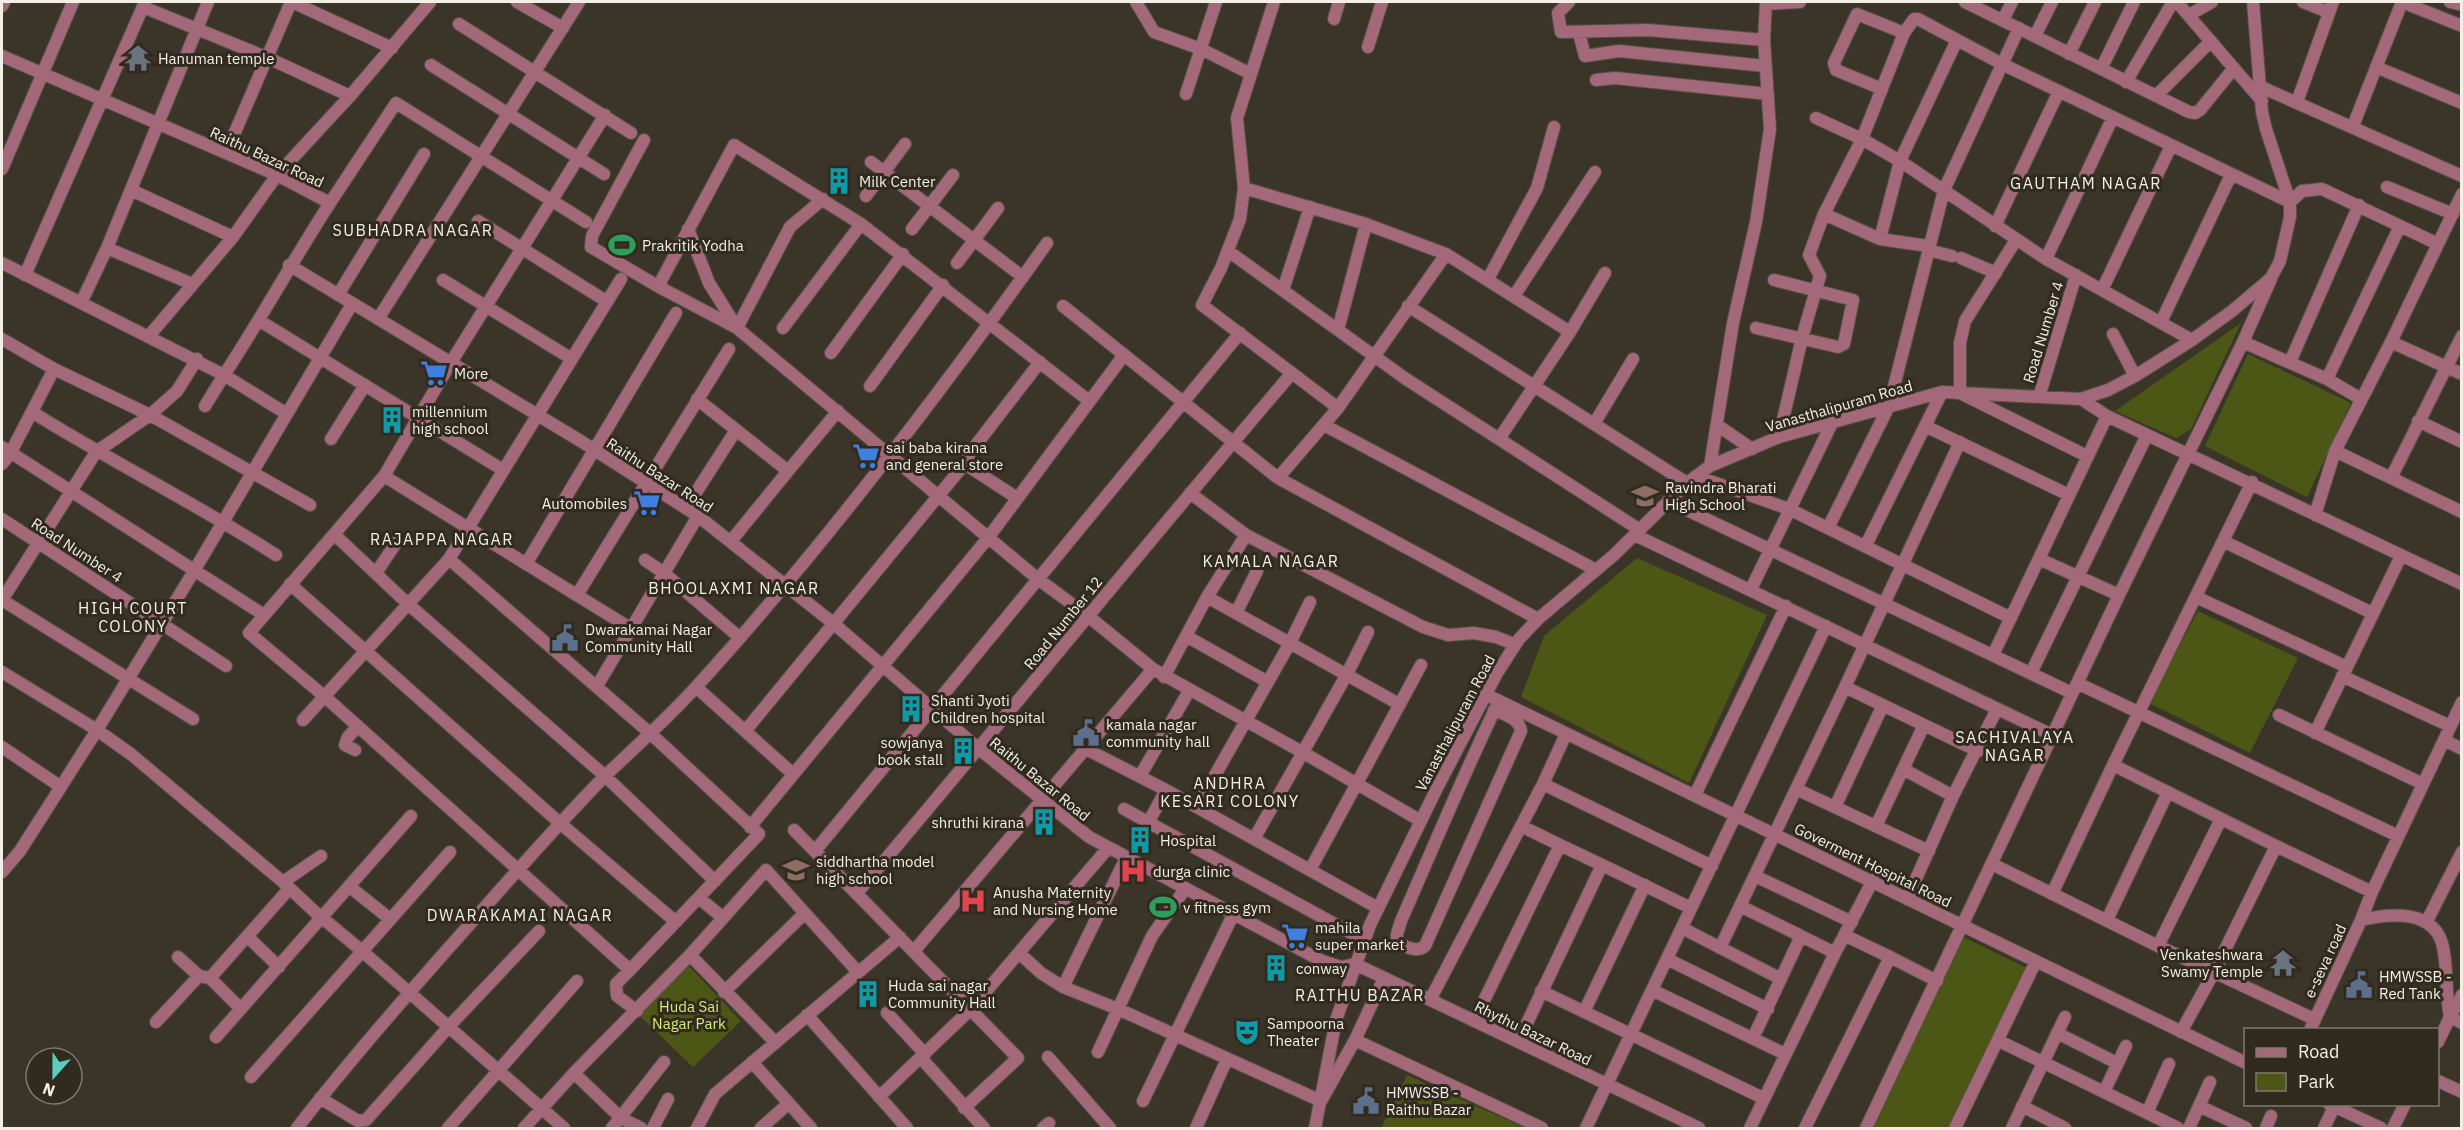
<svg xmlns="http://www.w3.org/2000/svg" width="2463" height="1130" viewBox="0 0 2463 1130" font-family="'IBM Plex Sans',sans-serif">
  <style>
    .green { fill: #4c5716 }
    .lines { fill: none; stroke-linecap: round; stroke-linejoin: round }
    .minor-casing { stroke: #585247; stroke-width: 14 }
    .minor { stroke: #a36879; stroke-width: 12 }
    .labels { text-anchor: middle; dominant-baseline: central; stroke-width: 6; stroke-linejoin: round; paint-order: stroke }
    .poi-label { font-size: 15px; fill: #f3efe7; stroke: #312a1f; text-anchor: start }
    .street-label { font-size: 15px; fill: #f3efe7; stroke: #312a1f }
    .park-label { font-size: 15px; fill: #d4ec76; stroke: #312a1f }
    .neighbourhood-label { font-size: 16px; letter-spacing: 1.5px; fill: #f3efe7; stroke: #312a1f }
  </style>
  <rect width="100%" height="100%" fill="#3b3428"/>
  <!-- green -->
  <path class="green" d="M2241,323L2191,429L2176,438L2115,411Z
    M2248,354L2351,403L2307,497L2205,446Z
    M1637,558L1767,615L1689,783L1521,697L1544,636Z
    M2198,611L2298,658L2250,753L2149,703Z
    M1961,936L2029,969L1949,1128H1869Z
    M689,966L741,1021L693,1067L639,1015Z
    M1407,1075L1525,1128H1381Z"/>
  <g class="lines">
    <defs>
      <path id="minor" d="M292,2L392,48
        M517,2L563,28
        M1136,2L1154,32L1201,49L1251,74
        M1274,2L1237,118L1244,188L1240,219L1221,268L1202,305L1338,408
        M1569,2L1558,13L1561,32L1648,30L1764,40
        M1768,2L1766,4L1800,2
        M1965,2L2189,112L2195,113L2200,110L2234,68
        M2177,2L2262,101
        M2303,2L2328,12
        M2402,2L2462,26
        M2450,2L2462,5
        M2,6L4,2
        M143,7L268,58L350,96
        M2189,15L2212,2
        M1334,19L1339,2
        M2003,20L2012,2
        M459,24L631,133
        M1579,33L1585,56L1619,51L1765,66
        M2035,36L2052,2
        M1368,47L1382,2
        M2069,54L2095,2
        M2,56L277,175L330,203C293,260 261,319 224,375L2,263
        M431,65L604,174
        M2376,67L2462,103
        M2101,69L2134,2
        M1596,80L1615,78L1768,94
        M2126,82L2171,5
        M2261,87L2462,176
        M1882,89L1836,70L1834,63L1857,14L1904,33
        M1186,94L1216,2
        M2156,96L2211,41
        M2297,102L2333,2
        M1816,118L1862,139L1900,161L2046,259L2192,340
        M2353,126L2402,2
        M644,140L592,236L591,247L661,288
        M226,153L291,2
        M871,162L1023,277
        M2,169L73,2
        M2387,187L2453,214
        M1244,188L1366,224L1446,254L1570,332
        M131,190L233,237
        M866,196L905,144
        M823,199L790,227L737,328L661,288V281L734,145L861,224
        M330,203L396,103L586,222
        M1824,214L1880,239L1928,246
        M478,221L606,301
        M1995,226L2059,91
        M688,229L709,283L737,328L1038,579L1088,616L1153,669L1302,752L1421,821
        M912,229L953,175
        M1880,239L1900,161L1957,40
        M2016,240L1965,321L1960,343V393L2087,456
        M107,248L192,284
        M1928,250L1952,256
        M1228,251L1406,379L1640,530
        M1961,258L1996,273
        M2046,259L2113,117
        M957,263L998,208
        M289,265L579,440L698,516L833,623L979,749L1089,837L1322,961L1341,967L1355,964
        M25,275L145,2
        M1488,279L1537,188L1554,127
        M443,280L572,359
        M1283,290L1310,207
        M2102,290L2171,146
        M338,295L424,154
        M1514,296L1595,172
        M81,303L107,248L208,2
        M1063,306L1278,478L1538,619
        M1408,306L1687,483
        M378,319L579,2
        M260,321L503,470
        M2161,322L2231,175
        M783,328L861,224L1088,400
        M1756,328L1838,347L1844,344L1853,300L1774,280
        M1338,330L1366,224
        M2113,334L2135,376
        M148,337L233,237L277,175L350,96L430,2
        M2,339L54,369L150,415L310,505
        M2243,342L2327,379L2361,399
        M2391,342L2462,374
        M831,353L903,254
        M2290,362L2359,205
        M2327,379L2400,226
        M870,386L943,285
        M2039,397L2076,275
        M697,399L788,471L731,541
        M2081,399L2107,416L2462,584
        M205,406L224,375L287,414
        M32,412C112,462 197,504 276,555
        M2418,421L2462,442
        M1594,424L1633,359
        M1324,425L1596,570
        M1717,425L1752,449
        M1925,426L2069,495
        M1779,437L1802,338L1820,276L1809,255L1824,214L1862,139L1904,33L1914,19H1918L2002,64L2290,202L2302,191L2322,189L2438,244
        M331,439L365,385
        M1499,439L1570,332L1605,273
        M2,447L264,615
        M2335,451L2391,342L2462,194
        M2,464L10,454L54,369
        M1710,466L1733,323L1756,222L1770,129L1764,40L1766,2
        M788,471L838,411
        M384,476L630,628
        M1696,476L1789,509L2011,618
        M1278,478L1338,408L1446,254
        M2391,478L2462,336
        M1190,493L1246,535L1423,627L1448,635L1474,633L1496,637L1514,644
        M1017,498L971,468L967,461L969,454L1040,362
        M1668,501L2072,693
        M686,508L736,430
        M2315,515L2335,451L2462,512
        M2,519L226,666
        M1828,528L1889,406L1944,190L2019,28
        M335,535L408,604L605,776L715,881
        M1635,535L2052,735
        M2223,541L2372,613
        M1866,545L1942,392
        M449,559L651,734L759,834L630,970L324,696L249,633L384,476L450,364L605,115
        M2039,559L2119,595
        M645,560L664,573L739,637
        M526,564L676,313
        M376,573L398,540
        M290,584L561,824L676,922
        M1751,589L1832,423
        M577,595L729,349
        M1207,597L1399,704
        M2196,597L2347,667
        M1236,613L1257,571
        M1186,636L1266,681
        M1993,655L2107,416
        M2,672L97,730L132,755L283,882L315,912L362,951L564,1128
        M2031,673L2147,435
        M2342,676L2450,726
        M1164,677L1207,597L1246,535
        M2077,683L2398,836
        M597,686L698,516
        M696,687L793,774
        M1845,687L1960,442
        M1487,695L2246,1063
        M1494,710C1505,715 1519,718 1521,731L1425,946C1417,953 1405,947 1397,942V934L1401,921C1433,848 1464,773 1499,701
        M2279,715L2423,784
        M193,719L2,600L96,452L150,415L177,391L197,359
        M303,720L449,559L621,279
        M746,730L967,461
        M2315,733L2401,556
        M2444,740L2462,749
        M2,747L61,787
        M1086,749L1166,790L1378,908
        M355,750L345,745L348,737L358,726
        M2113,765L2252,482
        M1903,769L1953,796
        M1140,776L1189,691
        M1543,784L1712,866
        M1796,789L1929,851
        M1695,795L1786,606
        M1197,807L1290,643L1310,602
        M1835,807L1883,705
        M1124,809L1364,940
        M1148,823L1166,790
        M1876,826L1924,725
        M750,827L988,538L1124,355
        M794,830L1018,1058L964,1108
        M1254,839L1347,674L1368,632
        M1560,845L1602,865
        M815,851L1240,333
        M1992,864L2158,946L2314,1019
        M1310,870L1421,665
        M2,872L20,851L97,730L194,571L352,304
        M1755,876L1852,922
        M283,882L321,856
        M350,887L390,919
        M857,893C1003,721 1145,545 1292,373
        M2052,894L2113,765L2276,846
        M699,898L722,917
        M1907,899L1953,796L1997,709
        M2107,920L2168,792
        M2361,920L2372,892L2462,702
        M2427,921L2462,852
        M1682,928L1781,979
        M247,936L279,967
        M1801,936L1740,906L1845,687L1978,751
        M2158,946L2221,819
        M1720,948L1740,906
        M914,951L1153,669
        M1019,953L1041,973L1063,987L1118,1009L1321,1101L1355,1040L1384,978
        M690,955L775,1042
        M178,957L199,976
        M1890,957L1937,981
        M1667,959L1768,1009
        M1355,964L1699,1128
        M630,970L616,984L617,996L637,1011
        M1063,987L1126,858
        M1652,990L1785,1054
        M1541,991L1763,1098
        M724,992L805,913
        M2462,995L2450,1017L2462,1023
        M1430,1000L1543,784L1566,734
        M241,1009L210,978L289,889
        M1584,1012L1645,885
        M887,1013L925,1054
        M807,1015L907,1128
        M1474,1021L1560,845L1521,826
        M156,1022L199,976L210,978
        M2310,1030L2361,920C2390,913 2435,909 2443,947C2448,970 2445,994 2450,1017L2438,1042
        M2181,1032L2214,972L2276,846L2372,892
        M2057,1033L2117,1063
        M216,1037L411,816
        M1753,1038L1801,936L1835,953
        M1355,1040L1542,1128
        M1999,1041L2178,1128
        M1518,1042L1602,865L1691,908
        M1098,1052L1152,936L1185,889
        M1048,1057L1110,1128
        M921,1058L984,1128
        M752,1062L811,1128
        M574,1073L621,1118L641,1128
        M251,1077L450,852
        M2438,1081L2462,1092
        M2104,1092L2126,1046
        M879,1097L971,1009L1108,848
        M320,1098L358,1121L366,1120L454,1021L539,931
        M1143,1101L1233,915
        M2329,1104L2381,1128
        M2022,1106L2065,1128
        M2199,1106L2246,1128
        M2147,1113L2169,1064
        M297,1128C352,1057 411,990 470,924C514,874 558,824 604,777C635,747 667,719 696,687C821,550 939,395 1047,243
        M448,1128L577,981
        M524,1128L574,1073L690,955L766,870L858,972
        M612,1128L664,1062
        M653,1128L668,1099
        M697,1128L715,1094L900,937
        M761,1128L788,1104
        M1043,1128L1049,1123
        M1196,1128L1227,1059
        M1315,1128L1336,1020L1370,925L1437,788L1497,673L1519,639L1538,619L1614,555L1687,483L1710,466L1779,437L1942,392L2081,399L2108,390L2135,376L2192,340L2232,311L2271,278L2280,261L2290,217V202L2266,129L2262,112L2253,2
        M1586,1128L1826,626
        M1750,1128L1835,953L1873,880
        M1805,1128L1890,957L1844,935
        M1866,1128L2119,595L2243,342L2271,279
        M1955,1128L2036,961
        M2012,1128L2065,1017
        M2189,1128L2210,1082
        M2266,1128L2271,1116
        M2324,1128L2334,1107
        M2393,1128L2405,1104"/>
    </defs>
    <!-- minor casing -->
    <use href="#minor" class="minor-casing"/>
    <!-- minor -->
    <use href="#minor" class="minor"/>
  </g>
  <!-- icons -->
  <defs>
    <symbol id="temple-bare" viewBox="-9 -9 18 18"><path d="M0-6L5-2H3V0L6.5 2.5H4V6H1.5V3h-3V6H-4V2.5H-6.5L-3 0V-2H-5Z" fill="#6b7280" stroke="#312a1f" stroke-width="2.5" paint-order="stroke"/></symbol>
    <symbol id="building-bare" viewBox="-9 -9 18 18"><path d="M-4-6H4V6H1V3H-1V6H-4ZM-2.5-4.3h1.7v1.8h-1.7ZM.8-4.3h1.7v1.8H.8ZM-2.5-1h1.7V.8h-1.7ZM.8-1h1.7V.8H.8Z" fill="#0f9aa8" stroke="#312a1f" stroke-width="2.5" paint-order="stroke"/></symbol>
    <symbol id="stadium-bare" viewBox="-9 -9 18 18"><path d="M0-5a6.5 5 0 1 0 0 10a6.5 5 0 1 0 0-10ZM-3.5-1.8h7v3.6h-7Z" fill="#2e9e5b" stroke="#312a1f" stroke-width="2.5" paint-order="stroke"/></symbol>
    <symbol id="supermarket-bare" viewBox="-9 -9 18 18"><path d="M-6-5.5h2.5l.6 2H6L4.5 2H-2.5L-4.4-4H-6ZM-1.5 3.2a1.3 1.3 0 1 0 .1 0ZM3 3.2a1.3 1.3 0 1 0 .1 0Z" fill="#3f7fe0" stroke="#312a1f" stroke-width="2.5" paint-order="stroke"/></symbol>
    <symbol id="school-bare" viewBox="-9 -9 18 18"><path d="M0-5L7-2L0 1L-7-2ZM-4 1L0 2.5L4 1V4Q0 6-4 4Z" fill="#8d6e63" stroke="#312a1f" stroke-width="2.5" paint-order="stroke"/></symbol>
    <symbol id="civic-bare" viewBox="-9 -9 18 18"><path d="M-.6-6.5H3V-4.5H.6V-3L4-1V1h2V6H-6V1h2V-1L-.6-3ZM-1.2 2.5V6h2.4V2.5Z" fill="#5c6f8a" stroke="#312a1f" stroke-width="2.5" paint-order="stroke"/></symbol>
    <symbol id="hospital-bare" viewBox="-9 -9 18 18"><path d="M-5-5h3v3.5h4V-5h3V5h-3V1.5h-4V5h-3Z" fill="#e0444e" stroke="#312a1f" stroke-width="2.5" paint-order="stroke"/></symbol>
    <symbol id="theatre-bare" viewBox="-9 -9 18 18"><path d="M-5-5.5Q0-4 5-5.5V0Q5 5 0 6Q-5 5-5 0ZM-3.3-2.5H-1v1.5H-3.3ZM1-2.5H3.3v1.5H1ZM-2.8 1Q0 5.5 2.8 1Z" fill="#0f9aa8" stroke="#312a1f" stroke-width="2.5" paint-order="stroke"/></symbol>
  </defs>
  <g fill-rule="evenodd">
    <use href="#temple-bare" x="119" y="39" width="38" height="38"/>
    <use href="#building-bare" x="820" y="162" width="38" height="38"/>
    <use href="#stadium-bare" x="603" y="226" width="38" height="38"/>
    <use href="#supermarket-bare" x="415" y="354" width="38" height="38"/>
    <use href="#building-bare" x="373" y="401" width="38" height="38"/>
    <use href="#supermarket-bare" x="847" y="437" width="38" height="38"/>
    <use href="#school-bare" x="1626" y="477" width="38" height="38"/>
    <use href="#supermarket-bare" x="628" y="484" width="38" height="38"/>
    <use href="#civic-bare" x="546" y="619" width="38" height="38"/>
    <use href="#building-bare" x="892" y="690" width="38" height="38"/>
    <use href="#civic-bare" x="1067" y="714" width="38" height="38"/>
    <use href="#building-bare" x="944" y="732" width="38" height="38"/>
    <use href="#building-bare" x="1025" y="803" width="38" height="38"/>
    <use href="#building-bare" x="1121" y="821" width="38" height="38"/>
    <use href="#school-bare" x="777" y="851" width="38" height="38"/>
    <use href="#hospital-bare" x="1114" y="852" width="38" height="38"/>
    <use href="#hospital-bare" x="954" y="882" width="38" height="38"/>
    <use href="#stadium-bare" x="1144" y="888" width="38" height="38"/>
    <use href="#supermarket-bare" x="1276" y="917" width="38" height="38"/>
    <use href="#temple-bare" x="2264" y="944" width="38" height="38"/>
    <use href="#building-bare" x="1257" y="949" width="38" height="38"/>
    <use href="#civic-bare" x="2340" y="966" width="38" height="38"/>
    <use href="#building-bare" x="849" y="975" width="38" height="38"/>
    <use href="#theatre-bare" x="1228" y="1013" width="38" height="38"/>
    <use href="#civic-bare" x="1347" y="1082" width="38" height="38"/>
  </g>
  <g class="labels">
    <!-- poi labels -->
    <g class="poi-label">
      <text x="158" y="58">Hanuman temple</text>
      <text x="859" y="181">Milk Center</text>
      <text x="642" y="245">Prakritik Yodha</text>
      <text x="454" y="373">More</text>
      <text x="412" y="411">millennium<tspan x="412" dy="17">high school</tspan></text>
      <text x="886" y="447">sai baba kirana<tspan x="886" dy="17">and general store</tspan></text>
      <text x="1665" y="487">Ravindra Bharati<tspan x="1665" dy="17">High School</tspan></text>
      <text x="627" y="503" text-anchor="end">Automobiles</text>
      <text x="585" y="629">Dwarakamai Nagar<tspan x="585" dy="17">Community Hall</tspan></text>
      <text x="931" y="700">Shanti Jyoti<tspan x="931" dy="17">Children hospital</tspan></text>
      <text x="1106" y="724">kamala nagar<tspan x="1106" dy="17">community hall</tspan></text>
      <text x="943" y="742" text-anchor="end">sowjanya<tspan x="943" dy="17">book stall</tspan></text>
      <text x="1024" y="822" text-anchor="end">shruthi kirana</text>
      <text x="1160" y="840">Hospital</text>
      <text x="816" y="861">siddhartha model<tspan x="816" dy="17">high school</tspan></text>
      <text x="1153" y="871">durga clinic</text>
      <text x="993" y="892">Anusha Maternity<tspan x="993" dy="17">and Nursing Home</tspan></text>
      <text x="1183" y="907">v fitness gym</text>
      <text x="1315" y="927">mahila<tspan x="1315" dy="17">super market</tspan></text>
      <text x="2263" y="954" text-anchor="end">Venkateshwara<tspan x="2263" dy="17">Swamy Temple</tspan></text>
      <text x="1296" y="968">conway</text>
      <text x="2379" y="976">HMWSSB -<tspan x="2379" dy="17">Red Tank</tspan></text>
      <text x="888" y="985">Huda sai nagar<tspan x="888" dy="17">Community Hall</tspan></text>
      <text x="1267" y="1023">Sampoorna<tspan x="1267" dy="17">Theater</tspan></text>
      <text x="1386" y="1092">HMWSSB -<tspan x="1386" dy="17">Raithu Bazar</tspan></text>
    </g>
    <!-- street labels -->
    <g class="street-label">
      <text transform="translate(267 157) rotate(25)">Raithu Bazar Road</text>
      <text transform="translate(2043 332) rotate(-73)">Road Number 4</text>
      <text transform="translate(1839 406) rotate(-16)">Vanasthalipuram Road</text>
      <text transform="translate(660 475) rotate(33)">Raithu Bazar Road</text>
      <text transform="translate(77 550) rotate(33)">Road Number 4</text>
      <text transform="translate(1063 623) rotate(-51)">Road Number 12</text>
      <text transform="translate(1455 723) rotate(-62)">Vanasthalipuram Road</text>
      <text transform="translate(1040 779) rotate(39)">Raithu Bazar Road</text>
      <text transform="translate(1873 865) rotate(26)">Goverment Hospital Road</text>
      <text transform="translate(2325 961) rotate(-65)">e-seva road</text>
      <text transform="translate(1533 1033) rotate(26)">Rhythu Bazar Road</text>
    </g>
    <!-- park labels -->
    <g class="park-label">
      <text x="689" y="1006">Huda Sai<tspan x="689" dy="17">Nagar Park</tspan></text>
    </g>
    <!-- neighbourhood labels -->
    <g class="neighbourhood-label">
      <text x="2086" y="183">GAUTHAM NAGAR</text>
      <text x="413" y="230">SUBHADRA NAGAR</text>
      <text x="442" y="539">RAJAPPA NAGAR</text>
      <text x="1271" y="561">KAMALA NAGAR</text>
      <text x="734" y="588">BHOOLAXMI NAGAR</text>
      <text x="133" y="608">HIGH COURT<tspan x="133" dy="18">COLONY</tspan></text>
      <text x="2015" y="737">SACHIVALAYA<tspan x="2015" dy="18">NAGAR</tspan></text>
      <text x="1230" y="783">ANDHRA<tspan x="1230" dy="18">KESARI COLONY</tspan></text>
      <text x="520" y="915">DWARAKAMAI NAGAR</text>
      <text x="1360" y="995">RAITHU BAZAR</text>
    </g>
  </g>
  <!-- border -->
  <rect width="2463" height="1130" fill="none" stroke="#f3efe7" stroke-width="6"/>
  <!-- legend -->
  <rect x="2244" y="1028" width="195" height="78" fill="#312a1f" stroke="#7f796f" stroke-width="1.5"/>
  <rect x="2256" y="1048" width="30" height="9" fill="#a36879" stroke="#7f796f" stroke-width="1.5"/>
  <text x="2298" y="1058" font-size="18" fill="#f3efe7">Road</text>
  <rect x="2256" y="1073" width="30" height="18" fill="#4c5716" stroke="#7f796f" stroke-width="1.5"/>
  <text x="2298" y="1088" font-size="18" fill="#f3efe7">Park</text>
  <!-- north arrow -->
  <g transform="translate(54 1076) rotate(201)"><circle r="28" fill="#312a1f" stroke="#7f796f" stroke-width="1.5"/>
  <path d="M0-4.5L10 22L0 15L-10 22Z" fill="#59cebe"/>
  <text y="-9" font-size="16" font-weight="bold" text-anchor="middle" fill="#f3efe7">N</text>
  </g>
</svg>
